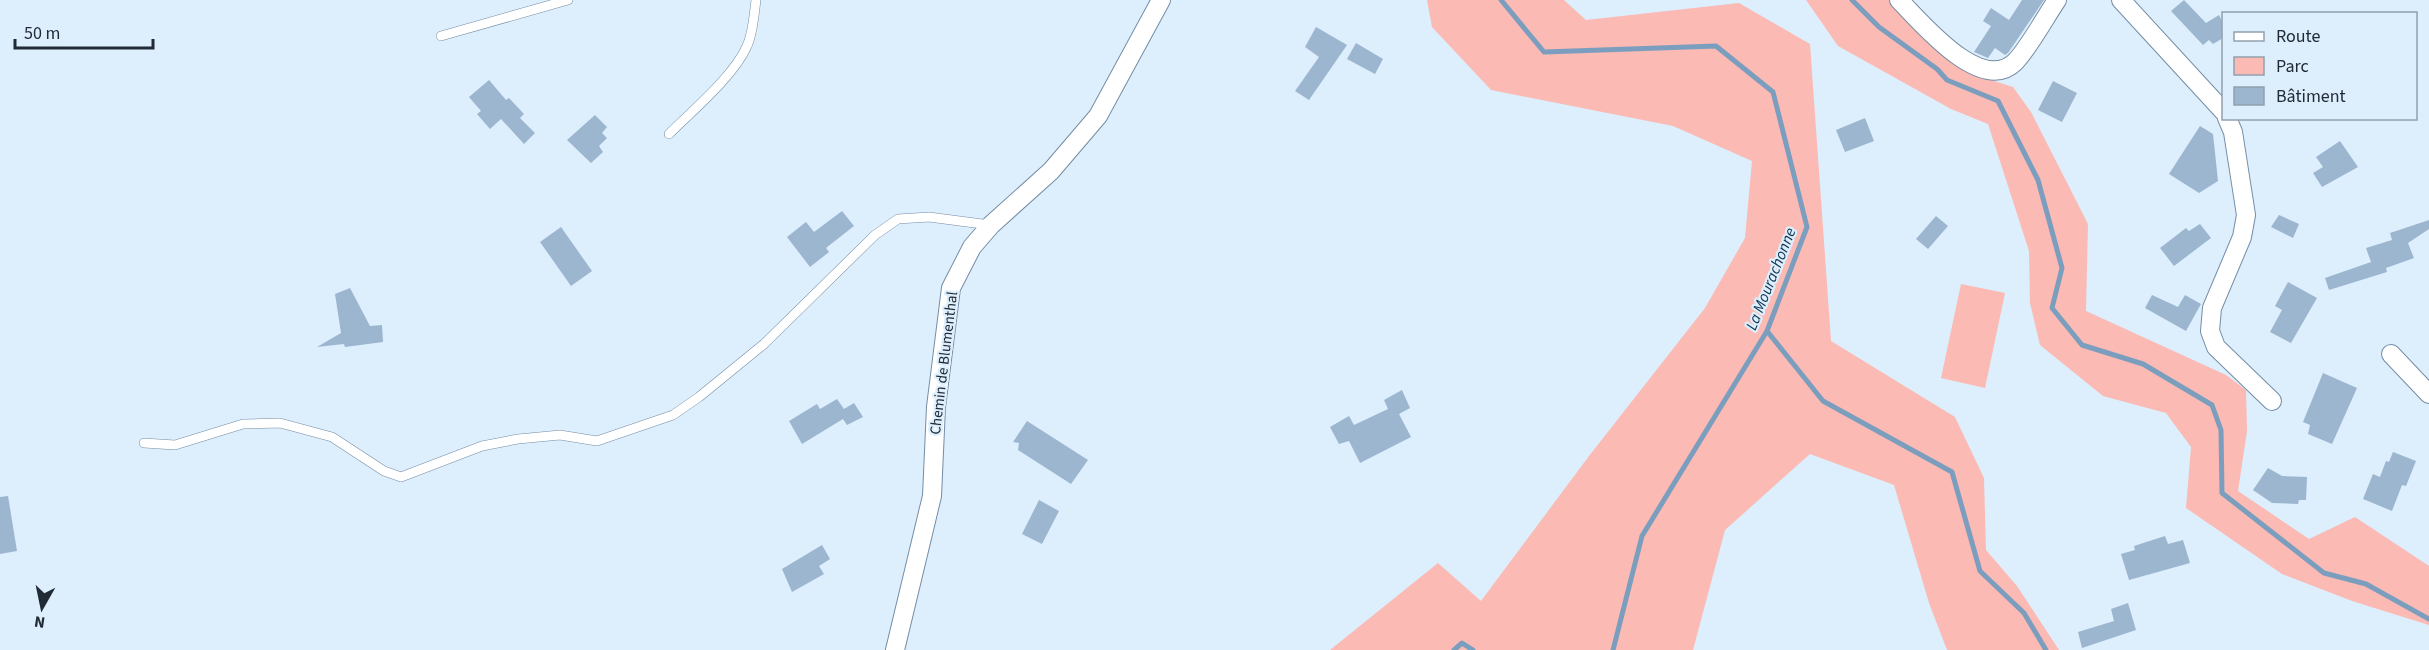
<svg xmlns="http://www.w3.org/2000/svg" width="2429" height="650" viewBox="0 0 2429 650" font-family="'Source Sans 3',sans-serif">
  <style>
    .green { fill: #fbbab3 }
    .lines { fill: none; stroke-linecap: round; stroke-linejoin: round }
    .stream { stroke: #7b9ebf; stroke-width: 5 }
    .building { fill: #9cb6cf }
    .lane-casing { stroke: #748da4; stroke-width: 10 }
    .street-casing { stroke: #748da4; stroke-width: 20 }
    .lane { stroke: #fff; stroke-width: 9 }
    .street { stroke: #fff; stroke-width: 18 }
    .labels { text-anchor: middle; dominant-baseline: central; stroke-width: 4.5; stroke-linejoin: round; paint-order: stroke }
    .street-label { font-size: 15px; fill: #212b35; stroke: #ddeefd }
    .water-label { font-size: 16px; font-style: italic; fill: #0f314d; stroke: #ddeefd }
  </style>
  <rect width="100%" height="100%" fill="#ddeefd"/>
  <!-- green -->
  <path class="green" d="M1427,0H1564L1586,20L1739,3L1810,44L1831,341L1955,417L1984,478L1986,550L2017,586L2059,650H1947L1929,603L1894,485L1810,454L1725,530L1693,650H1330L1438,563L1481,601L1589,456L1705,308L1745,238L1752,161L1673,126L1491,90L1432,27Z
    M1806,0H1893L1944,55L1972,74L2013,87L2031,112L2088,224L2086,311L2226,375L2246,390L2247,431L2238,491L2309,539L2355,517L2429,566V625L2352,601L2282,574L2186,508L2191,447L2166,413L2103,396L2040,345L2030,303L2029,251L1988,124L1951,109L1838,46Z
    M1961,284L2005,293L1985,388L1941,378Z"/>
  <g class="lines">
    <!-- stream -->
    <path class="stream" d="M1501,0L1544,52L1716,46L1773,92L1807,227L1767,331L1642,536L1613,650
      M1852,0L1879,27L1937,69L1947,80L1998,101L2038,180L2062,268L2052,308L2082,345L2143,364L2212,405L2221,430L2222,493L2324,573L2366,584L2429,619
      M1767,331L1823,401L1952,472L1980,571L2024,613L2046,650
      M1454,650L1462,643L1473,650"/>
  </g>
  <!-- building -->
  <path class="building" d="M2022,0H2044L2008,53L2005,55L1995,48L1988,58L1974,52L1991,26L1983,21L1991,8L2009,20Z
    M2184,0L2206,23L2219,15L2223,23V38L2213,44L2209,40L2203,45L2171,11Z
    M1316,27L1347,45L1309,100L1295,91L1319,57L1305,47Z
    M1356,43L1383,59L1375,74L1347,59Z
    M489,80L506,100L509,98L524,114L520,118L535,133L524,144L501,119L490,129L477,114L481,111L469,97Z
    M2053,81L2077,93L2062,122L2038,110Z
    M595,115L607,127L602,133L607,138L599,146L603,152L591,163L567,140Z
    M1865,118L1874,141L1845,152L1836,130Z
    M2200,126L2213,134L2218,181L2199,193L2169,174Z
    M2340,141L2358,167L2322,187L2313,173L2323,167L2316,157Z
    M842,211L854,226L826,248L829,252L810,267L787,237L806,222L814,232Z
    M2279,215L2299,224L2293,238L2271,227Z
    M1936,216L1948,226L1928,249L1916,239Z
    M2429,220V229L2408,243L2414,258L2386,268L2387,272L2329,290L2325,278L2371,262L2366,248L2392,240L2390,233Z
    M2200,224L2211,238L2174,266L2160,248L2186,228L2189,231Z
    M561,227L592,271L571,286L540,242Z
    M2288,282L2317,298L2291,343L2270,332L2282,310L2275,306Z
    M350,288L370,326L382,325L383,342L345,347L344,344L317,347L341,333L335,294Z
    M2152,295L2178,307L2185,295L2201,304L2186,331L2145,308Z
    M2323,373L2357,388L2332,444L2308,434L2310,425L2303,422Z
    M1402,390L1410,408L1399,414L1411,437L1360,463L1349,441L1339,444L1330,427L1349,416L1354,425L1388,409L1384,400Z
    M837,399L844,409L854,403L863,417L847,425L843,419L802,444L789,421L817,404L820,409Z
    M1027,421L1088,460L1071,484L1018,450L1019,443L1013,442Z
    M2393,452L2416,461L2406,486L2402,485L2392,511L2363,499L2373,474L2380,477L2386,461L2389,462Z
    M2268,468L2282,476L2307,477L2306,500H2299L2298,504L2272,503L2253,490Z
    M8,496L17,551L0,554V497Z
    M1039,500L1059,511L1042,544L1022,534Z
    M2165,536L2168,544L2183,540L2190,563L2129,580L2121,554L2135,550L2134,546Z
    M822,545L830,559L819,566L824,574L792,592L782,569Z
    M2128,603L2136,630L2082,648L2078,632L2114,621L2111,609Z"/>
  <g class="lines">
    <defs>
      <path id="lane" d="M441,36L568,0
        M669,134C692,111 734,76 747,46C753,33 754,15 756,0
        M144,443L175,445L243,424L280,423L332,437L384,471L401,477L482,446L518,439L560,435L597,441L673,415L699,397L764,344L875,235L898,219L929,217L990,225"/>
      <path id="street" d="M1899,0C1922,23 1981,95 2015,62C2028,49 2046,16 2057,0
        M2121,0L2224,112
        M2227,118L2233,132L2246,215L2242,237L2212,308L2210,331L2216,347L2272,401
        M2391,354L2429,394
        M895,650L932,496L936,407L951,288L972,247L991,225L1051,171L1098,116L1161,0"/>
    </defs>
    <!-- lane casing -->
    <use href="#lane" class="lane-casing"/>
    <!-- street casing -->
    <use href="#street" class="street-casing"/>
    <!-- lane -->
    <use href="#lane" class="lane"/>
    <!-- street -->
    <use href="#street" class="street"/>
  </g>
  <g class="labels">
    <!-- street labels -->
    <g class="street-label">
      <text transform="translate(944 363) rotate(-83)">Chemin de Blumenthal</text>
    </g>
    <!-- water labels -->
    <g class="water-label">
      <text transform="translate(1771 279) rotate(-68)">La Mourachonne</text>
    </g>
  </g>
  <!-- legend -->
  <rect x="2222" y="12" width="195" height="108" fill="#ddeefd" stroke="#92a0ad" stroke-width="1.5"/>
  <rect x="2234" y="32" width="30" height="9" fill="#ffffff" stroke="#92a0ad" stroke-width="1.5"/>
  <text x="2276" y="42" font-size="18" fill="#212b35">Route</text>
  <rect x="2234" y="57" width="30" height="18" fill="#fbbab3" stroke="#92a0ad" stroke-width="1.5"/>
  <text x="2276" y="72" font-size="18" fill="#212b35">Parc</text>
  <rect x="2234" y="87" width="30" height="18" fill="#9cb6cf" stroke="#92a0ad" stroke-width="1.5"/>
  <text x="2276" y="102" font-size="18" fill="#212b35">Bâtiment</text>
  <!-- north arrow -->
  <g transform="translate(42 608) rotate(189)" stroke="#ddeefd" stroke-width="4.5" paint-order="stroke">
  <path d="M0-4.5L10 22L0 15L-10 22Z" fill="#212b35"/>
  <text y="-9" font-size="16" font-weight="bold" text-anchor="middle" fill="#212b35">N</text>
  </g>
  <!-- scale -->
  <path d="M15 39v9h138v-9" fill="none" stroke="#212b35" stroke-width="3"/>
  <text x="24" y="39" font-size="18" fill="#212b35" stroke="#ddeefd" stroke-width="4.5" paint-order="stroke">50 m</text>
</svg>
